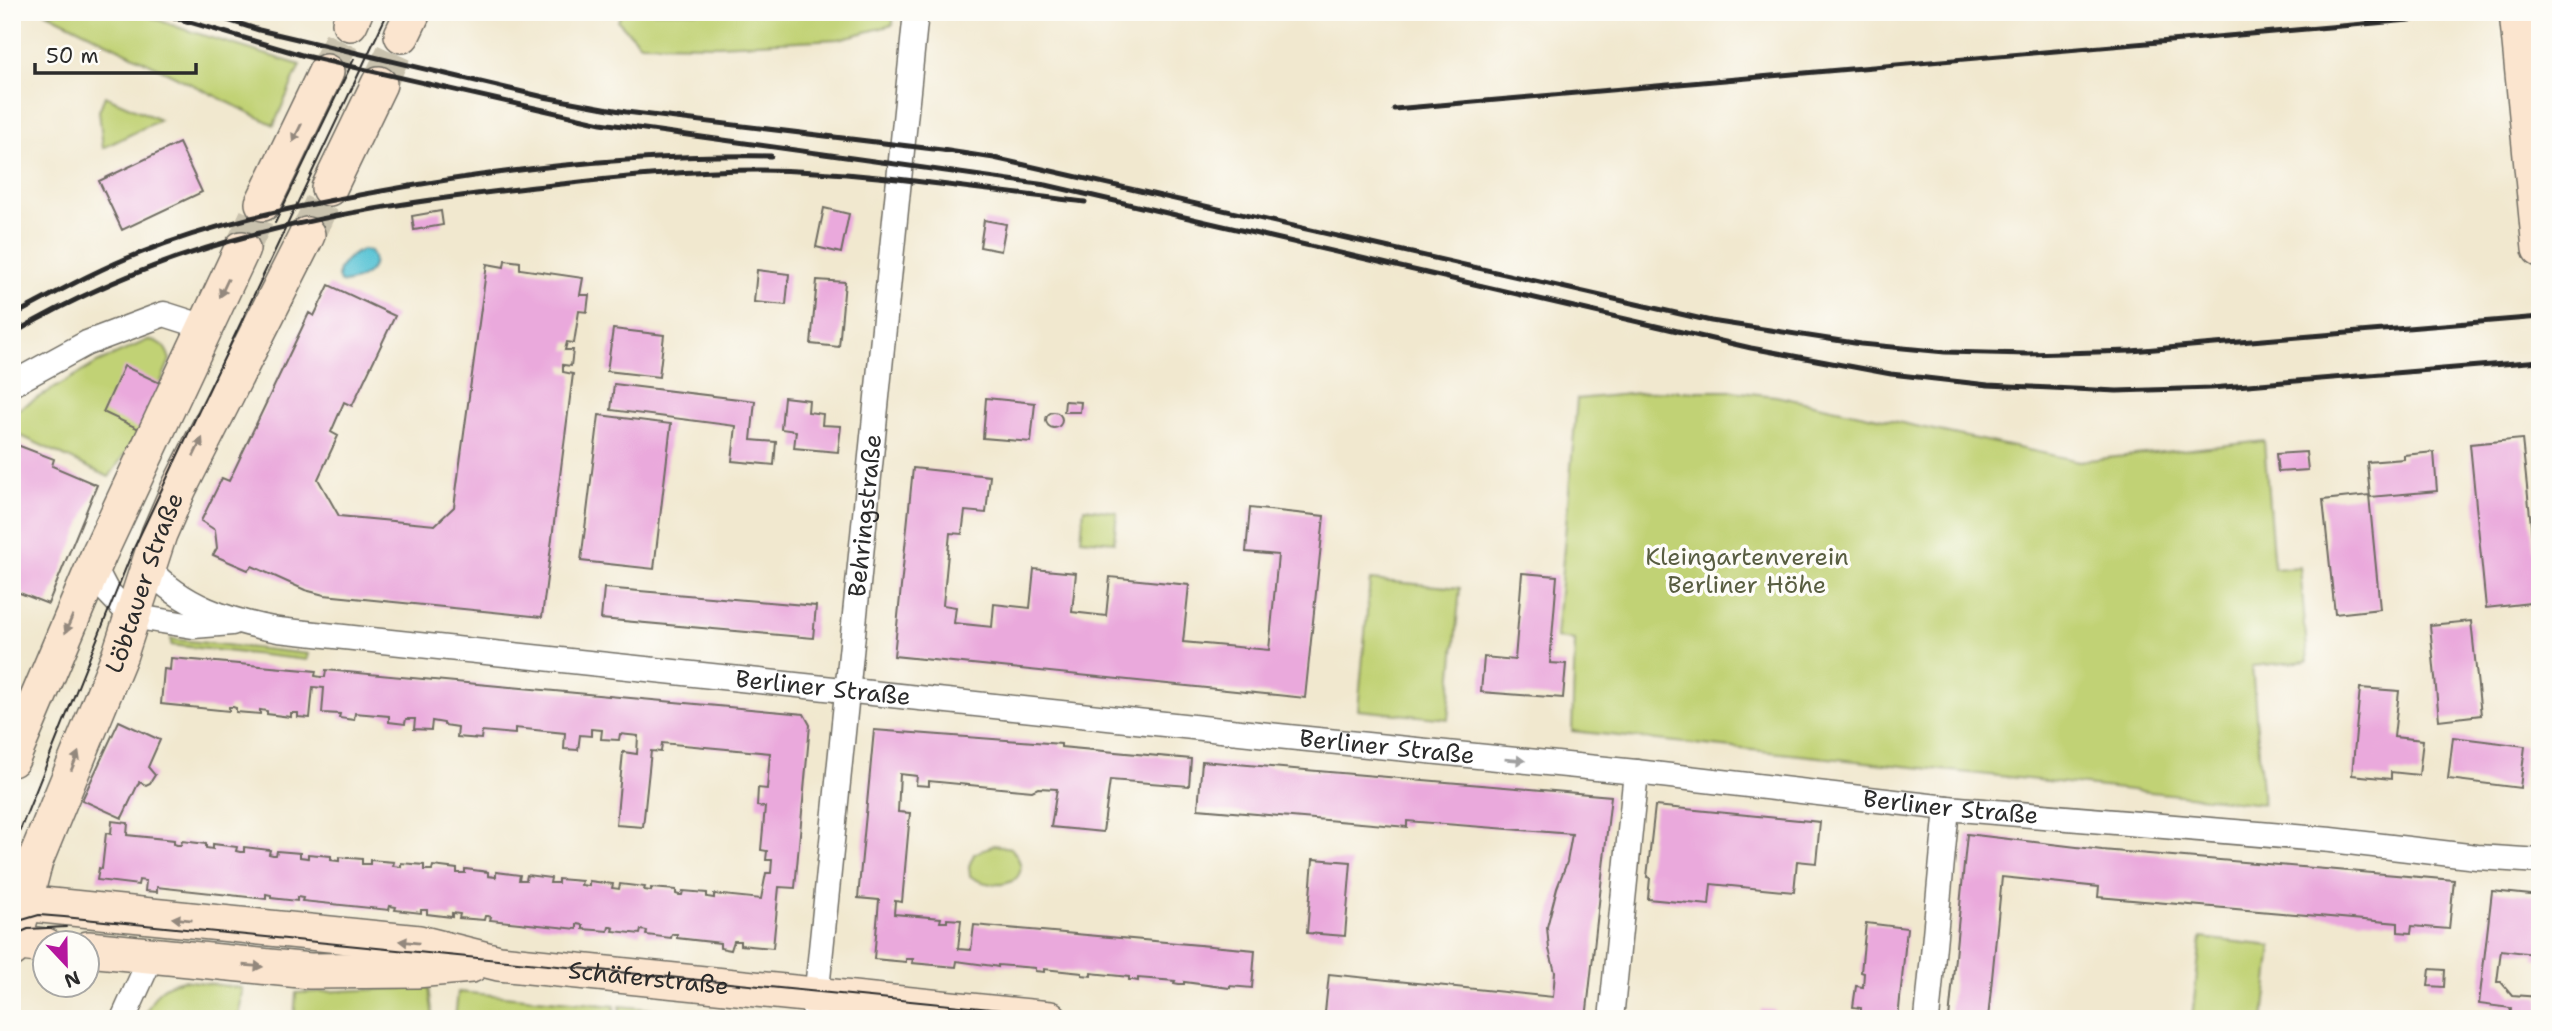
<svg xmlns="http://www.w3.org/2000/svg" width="2552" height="1031" viewBox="0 0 2552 1031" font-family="'Shantell Sans',sans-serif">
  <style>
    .green { fill: #c1d275; stroke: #767e50; stroke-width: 2 }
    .water { fill: #5ac4d5; stroke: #427880; stroke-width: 2 }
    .building { fill: #eaa9dc }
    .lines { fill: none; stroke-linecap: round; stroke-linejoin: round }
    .secondary-tunnel { stroke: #c9c2ae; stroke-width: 35; stroke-dasharray: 35 18; stroke-linecap: butt }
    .street-casing { stroke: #706d64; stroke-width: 27 }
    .secondary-casing { stroke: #706d64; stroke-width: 38 }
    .street { stroke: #fff; stroke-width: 24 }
    .secondary { stroke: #fbe5cf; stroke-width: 35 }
    .tram { stroke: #2b2b2b; stroke-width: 2 }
    .rail { stroke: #2b2b2b; stroke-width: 5 }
    .oneway { fill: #93887d }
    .oneway2 { fill: #a0a0a0 }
    .labels { text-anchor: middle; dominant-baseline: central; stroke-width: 7; stroke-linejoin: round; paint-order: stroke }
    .street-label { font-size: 24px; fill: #2b2b2b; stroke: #fdfcf7 }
    .park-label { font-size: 24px; fill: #585d41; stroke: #fdfcf7 }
  </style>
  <rect width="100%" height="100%" fill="#fdfcf7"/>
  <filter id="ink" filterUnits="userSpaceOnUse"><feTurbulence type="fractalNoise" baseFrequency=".0143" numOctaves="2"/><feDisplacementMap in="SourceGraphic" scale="14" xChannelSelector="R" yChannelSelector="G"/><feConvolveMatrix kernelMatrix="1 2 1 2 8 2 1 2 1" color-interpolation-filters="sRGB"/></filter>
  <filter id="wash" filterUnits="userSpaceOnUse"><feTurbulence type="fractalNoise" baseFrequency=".00686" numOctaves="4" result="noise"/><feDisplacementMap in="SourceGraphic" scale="28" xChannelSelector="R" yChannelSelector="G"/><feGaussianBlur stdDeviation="1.57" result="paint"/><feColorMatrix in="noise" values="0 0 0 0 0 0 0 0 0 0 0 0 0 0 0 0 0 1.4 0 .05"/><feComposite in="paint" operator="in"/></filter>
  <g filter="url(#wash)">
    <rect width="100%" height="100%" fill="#f1e8cf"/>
    <!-- green -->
    <path class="green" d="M45,12H137L183,29L300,65L274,125Z
      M623,12H893V25L839,39L718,45L640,44L618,21Z
      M105,96L160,120L103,148L99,111Z
      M148,340C161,341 167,348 170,360L141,430L109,477L19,435L12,426V413L97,363Z
      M1660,391H1732L1776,396L2079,461L2264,441L2274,569L2300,567L2308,661L2252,666L2263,804L1572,731L1575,640L1556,638L1577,399Z
      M1084,508L1117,512L1114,542L1081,539Z
      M1370,580L1460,588L1448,719L1358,710Z
      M171,639L308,654L307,660L171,645Z
      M994,845L1011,848C1040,882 996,894 970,876L969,866L974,854Z
      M2201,938L2272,946L2264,1019H2192Z
      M183,980L242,988L239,1019H143C154,996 157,986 183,980Z
      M429,987L433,1019H294L296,993Z
      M458,992L615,1006L613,1019H455Z
      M620,1006L751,1019H619Z"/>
    <!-- water -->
    <path class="water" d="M362,250L370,251C383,271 356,283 341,283C331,269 350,255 362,250Z"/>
    <g id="blocks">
      <!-- building -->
      <path class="building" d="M179,143L202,192L122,230L99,181Z
        M824,208L849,214L841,253L816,247Z
        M441,211L443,225L414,230L412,216Z
        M984,220L1006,224L1001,251L980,247Z
        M505,260L520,262V269L583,278L580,295H589L587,312L579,311L574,343L567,342L565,350H573L571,366L563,365V372L573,374L542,617L324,595L305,590L252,566L248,570L213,555L217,548L215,530L201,521L222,478L229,481L309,313L314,316L329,285L395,316L352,406L344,402L331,432L338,436L318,479L339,516L435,525L454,507L487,264L504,267Z
        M757,270L789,274L786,305L754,302Z
        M817,280L845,282L839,347L811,344Z
        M613,329L664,335L659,377L607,371Z
        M124,366L162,384L141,430L103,412Z
        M614,384L755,401L751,440L776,442L774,465L732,461L736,426L611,410Z
        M784,397L809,400L808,412L823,414L822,425L841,426L838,452L794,448L796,431L781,429Z
        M986,398L1035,403L1031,442L983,438Z
        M1065,401L1081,402L1080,412H1064Z
        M1046 420a8 8 0 1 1 16 0a8 8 0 1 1-16 0Z
        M599,415L671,424L654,569L581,561Z
        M2522,439L2539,602L2486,608L2470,444Z
        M12,443L54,459L52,466L97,485L48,604L12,590Z
        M2306,452L2308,470L2278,472L2276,454Z
        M2434,452L2437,491L2370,497L2367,462L2404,459V455Z
        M913,468L990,476L986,513L965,511L962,534L950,533L943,605L956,607L954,623L992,627L994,604L1030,608L1034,569L1076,573L1072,612L1106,616L1110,577L1189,585L1183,642L1269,650L1278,555L1246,552L1250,508L1324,516L1305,698L894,656Z
        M2369,495L2380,609L2335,614L2323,500Z
        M1522,573L1557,576L1550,663L1566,664L1563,698L1481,692L1484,657L1515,660Z
        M604,588L816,606L813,638L601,619Z
        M2471,621L2481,715L2439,720L2430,625Z
        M171,658L316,671L315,676L321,677H325L326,670L804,714L810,725L795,888L779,887L773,948L740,945V941H734L731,950L720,948V943L677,938V934H672L671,938L646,935L647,931L641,930L640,934L613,931L614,928L611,927H609L608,931L583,929V925L577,924V929L490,920L491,917L488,916H485L484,920L459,918L460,914L452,913V917L427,914V910H421V913L395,910L396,907L390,906L389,910L302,901L303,898L297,897V901L271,898V895L266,894V899L157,887V892L145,891L146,881L139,880L138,885L97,880L99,868L102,869L106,833L111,834L112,821L128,823L127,835L174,840V844L177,845H181L182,841L206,844V848L213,849V844L237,847L236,851L240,852H244V847L270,850L269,854L273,855H276L277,851L300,853V857L308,858V854L331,856V860L339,861V857L362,859V864H370V860L394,862L393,866L401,867V863L424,865V870H432L433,866L457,869V873H465V869L488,872V876L496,877V872L520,875L519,880H526L527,875L551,878L550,883H558V879L582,881L581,885L589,886V881L613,884L612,888L619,889L620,884L645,887L644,890L651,891V888L676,890V894L679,895H682L683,891L707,893V897L714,898V894L761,899L766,873H771L772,860H766L767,851L761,850L765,807L757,806L758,788L767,789L770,753L662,743L661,752L651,751L643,827L616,825L623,752L637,754L638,736L620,734L619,740L601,739L602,730L591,729V736L580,735L578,750L564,749L565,733L515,728V734L482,731L481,739L457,737L458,727L444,725V723L432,721L431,730L414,729L415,719H406L405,724L389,722V716L355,713L354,720L339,718L340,714L322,713L324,688L313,687L310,718L298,717V713H291V717L267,714V711L260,710V714L236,712V708L233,707H229V711L161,704L164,669L170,670Z
        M2360,688L2399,691L2394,737L2423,740L2419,775L2391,772V779L2352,775Z
        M119,721L160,740L148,767L155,775L150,783L146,785L139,782L122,818L82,800Z
        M874,730L1061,744V747L1191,759L1189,786L1110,780L1103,832L1051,827L1057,789L1038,788L1032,791L929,781V786L916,785L917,776L900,774L898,812L910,813L902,902L895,901L894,914L941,918L940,922H947V919L961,920L958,949L971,950L974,925L1255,950L1252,988L1230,986V988L1184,982V984H1179L1174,983L1175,981L1138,978V981L1133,980H1129V977L1091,973V976L1082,975V973L1044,969V972L1035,971V968L998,965V967L993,966L957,961L956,967L912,963L913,959H906V962L874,959L879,900L858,898Z
        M2453,737L2525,746L2520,788L2448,779Z
        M1202,761L1611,796L1586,1019H1395L1325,1012L1329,974L1553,997L1555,972L1549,949L1547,927L1557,888L1567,862L1572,834L1407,821V827L1198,809Z
        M1655,806L1820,822L1816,863L1797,861L1794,892L1711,884L1709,905L1648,899L1650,878L1647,877Z
        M1967,834L2102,850L2454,880L2449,929L2412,926L2411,933L2398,932V923L2098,897L2099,887L2002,877L1988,1019H1949Z
        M1313,859L1351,862L1345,936L1307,933Z
        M2492,891L2540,896V960L2534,959L2535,954L2501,950L2497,982H2501L2512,995L2540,997V1019H2510L2511,1008L2479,1004Z
        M1866,923L1907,928L1898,1019H1860L1861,1008L1853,1007L1856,986L1863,987L1864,973L1861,972Z
        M2430,969L2445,970L2444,987L2428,986Z
        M1761,1009L1775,1010L1774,1019H1759Z"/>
    </g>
  </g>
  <g filter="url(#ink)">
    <use href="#blocks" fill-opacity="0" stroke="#706d64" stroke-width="2"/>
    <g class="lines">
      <!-- secondary-tunnel -->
      <path class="secondary-tunnel" d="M326,72L350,23
        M379,84L402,35
        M307,235L329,188
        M242,249L263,203"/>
      <defs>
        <g id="street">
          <path d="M12,384L87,343L164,314L205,327"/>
          <path d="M94,567L106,590L131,616L193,626L232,623"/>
          <path id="s1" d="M148,568C182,606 228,621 278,630L1268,735L1636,772L1947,808L2331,840L2477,857L2540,861"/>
          <path d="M123,1019L152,955"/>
          <path id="s2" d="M814,1019L916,12"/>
          <path d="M1611,1019L1636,772"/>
          <path d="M1927,1019L1947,808"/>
        </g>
        <g id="secondary">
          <path d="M2517,12L2540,249"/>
          <path d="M350,23L355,12"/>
          <path d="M402,35L413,12"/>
          <path d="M329,188L379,84"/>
          <path d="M263,203L326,72"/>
          <path d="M12,759L99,554L242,249"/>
          <path id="s3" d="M12,902L419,943L499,963L1050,1019"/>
          <path d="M12,942L46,946"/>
          <path id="s4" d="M12,949L35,861L120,654L159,534L179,488L307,235"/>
          <path d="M88,949L310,971L416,970L471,965"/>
        </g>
      </defs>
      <!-- street casing -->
      <use href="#street" class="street-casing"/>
      <!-- secondary casing -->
      <use href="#secondary" class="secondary-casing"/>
      <!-- street -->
      <use href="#street" class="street"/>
      <!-- secondary -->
      <use href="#secondary" class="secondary"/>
      <!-- tram -->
      <path class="tram" d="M275,223L354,59
        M12,850L133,550L388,12
        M12,923L39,915L64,917L1092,1019
        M12,936L28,929L66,927"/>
      <!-- rail -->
      <path class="rail" d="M156,12L305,56L601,123L1046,185L1751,348L1891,374L1988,385L2117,391L2212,388L2540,361
        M203,12L259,30L544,97L626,112L942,150L994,158L1711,321L1861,344L1945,352L2028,354L2131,351L2540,317
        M1394,109L2501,12
        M12,316C54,294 96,270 140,253C213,224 288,208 365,194C499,169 634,154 771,156
        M12,334C172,239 336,210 518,189C599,180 679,170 760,170C869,171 977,190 1085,202"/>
    </g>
    <!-- one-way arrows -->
    <defs><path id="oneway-solid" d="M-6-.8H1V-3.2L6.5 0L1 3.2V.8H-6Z" transform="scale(1.75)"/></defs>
    <g class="oneway">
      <use href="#oneway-solid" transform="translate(297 133) rotate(116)"/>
      <use href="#oneway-solid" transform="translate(224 288) rotate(115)"/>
      <use href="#oneway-solid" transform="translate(198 447) rotate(-64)"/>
      <use href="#oneway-solid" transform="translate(69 624) rotate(113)"/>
      <use href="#oneway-solid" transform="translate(75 761) rotate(-68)"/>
      <use href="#oneway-solid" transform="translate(182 919) rotate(-174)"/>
      <use href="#oneway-solid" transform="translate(409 942) rotate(-174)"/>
      <use href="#oneway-solid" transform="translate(253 966) rotate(5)"/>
    </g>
    <use class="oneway2" href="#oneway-solid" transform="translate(1515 760) rotate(5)"/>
  </g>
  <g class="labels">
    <!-- street labels -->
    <g class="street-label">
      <text stroke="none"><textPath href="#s2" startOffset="506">Behringstraße</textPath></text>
      <text stroke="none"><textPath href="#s4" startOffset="390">Löbtauer Straße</textPath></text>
      <text stroke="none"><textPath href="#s1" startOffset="695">Berliner Straße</textPath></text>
      <text stroke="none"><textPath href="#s1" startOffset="1262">Berliner Straße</textPath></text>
      <text stroke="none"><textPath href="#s1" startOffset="1829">Berliner Straße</textPath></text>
      <text stroke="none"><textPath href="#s3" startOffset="642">Schäferstraße</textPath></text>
    </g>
    <!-- park labels -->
    <g class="park-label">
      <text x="1747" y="557">Kleingartenverein<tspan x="1747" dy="28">Berliner Höhe</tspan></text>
    </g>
  </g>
  <!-- margin -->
  <rect width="2552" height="1031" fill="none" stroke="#fdfcf7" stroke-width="42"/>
  <!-- north arrow -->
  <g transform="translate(66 964) rotate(158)"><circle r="33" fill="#fdfcf7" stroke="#a9a8a5" stroke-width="2"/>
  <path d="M0-5L12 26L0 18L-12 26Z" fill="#b5179e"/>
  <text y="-10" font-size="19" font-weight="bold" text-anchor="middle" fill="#2b2b2b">N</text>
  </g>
  <!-- scale -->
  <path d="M35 63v10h161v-10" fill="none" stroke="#2b2b2b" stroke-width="3.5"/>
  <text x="46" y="63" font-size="21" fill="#2b2b2b" stroke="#fdfcf7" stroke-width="5" paint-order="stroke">50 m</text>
</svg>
